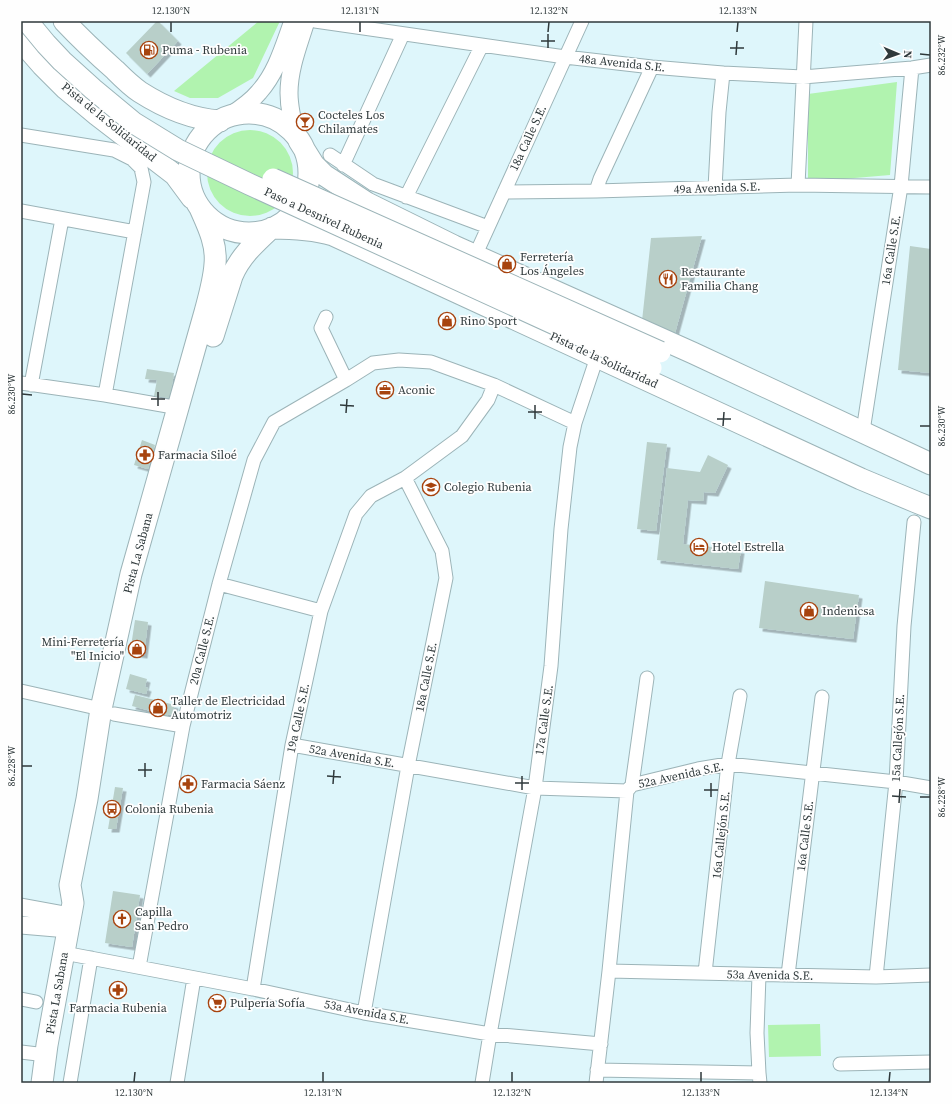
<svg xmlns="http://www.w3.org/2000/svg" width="952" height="1104" viewBox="0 0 952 1104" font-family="'Source Serif 4',serif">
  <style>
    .green { fill: #b1f3af }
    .building { fill: #b8cfc9; filter: url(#shadow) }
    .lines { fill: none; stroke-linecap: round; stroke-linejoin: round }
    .minor-casing { stroke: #9cb4b8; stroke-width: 15 }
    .tertiary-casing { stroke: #9cb4b8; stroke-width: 19 }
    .primary-casing { stroke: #9cb4b8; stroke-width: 23 }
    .minor { stroke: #fff; stroke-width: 13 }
    .tertiary { stroke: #fff; stroke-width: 17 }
    .primary { stroke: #fff; stroke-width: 21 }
    .primary-bridge-casing { stroke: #9cb4b8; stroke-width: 23; stroke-linecap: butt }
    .primary-bridge { stroke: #fff; stroke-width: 21 }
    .ticks { fill: none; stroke: #2f393b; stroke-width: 1.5 }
    .labels { text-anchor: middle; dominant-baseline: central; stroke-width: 3.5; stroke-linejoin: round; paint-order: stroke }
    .poi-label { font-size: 12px; fill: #2f393b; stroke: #fefefe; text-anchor: start }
    .street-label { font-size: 12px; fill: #2f393b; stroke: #fefefe }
    .neatline { fill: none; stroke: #2f393b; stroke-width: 1.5 }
    .ticks-label { font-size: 10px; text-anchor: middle; fill: #2f393b }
  </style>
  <defs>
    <filter id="shadow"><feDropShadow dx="3.5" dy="3.5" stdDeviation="0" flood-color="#0004"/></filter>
  </defs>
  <rect width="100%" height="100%" fill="#def6fb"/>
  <!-- green -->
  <path class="green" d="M259,21H280L253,78L218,98H190L174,91Z
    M897,82L890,175L808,182V94Z
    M207 173a43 43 0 1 1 86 0a43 43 0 1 1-86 0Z
    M820,1024L821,1056L769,1057L768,1025Z"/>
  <!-- building -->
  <path class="building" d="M157,21H158L178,41L147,74L126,53Z
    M702,236L675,333L667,332L642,321L651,238Z
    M910,246L931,249V373L898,370Z
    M147,369L174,373L170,398L154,396L157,380L145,379Z
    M142,440L155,445L148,469L134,465Z
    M647,442L667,444L656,531L637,529Z
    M708,455L728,465L715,493L704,492L703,501L688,500L683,544L741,550L738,569L657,560L667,468L700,472Z
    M765,581L859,595L853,639L759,628Z
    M135,620L148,622L144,655L130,653Z
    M130,674L147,679L145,687L148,688L146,694L126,689Z
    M135,695L175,705L172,715L168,714L167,718L152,714L151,711L132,706Z
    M115,787L123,788L116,829H108Z
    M113,891L140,895L132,947L105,943Z"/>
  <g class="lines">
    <defs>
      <path id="minor" d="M315,21L565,57L652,67L723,73L803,77L912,68L931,65
        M21,135L114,150L132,159L141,168L144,182L105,395
        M330,155L373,184L488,227
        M343,165L403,34
        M798,185L806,21
        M715,188L719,112L723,73
        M596,191L600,179L652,67
        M504,192L596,191L798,185L931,187
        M406,197L482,45
        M21,211L135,232
        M475,256L582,21
        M326,317L321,328L346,380
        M21,383L105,395L179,408
        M31,385L62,219
        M863,431L901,186L912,68
        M219,584L321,611
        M21,691L101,709
        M114,714L183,726
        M292,745L535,788L627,791L632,785L698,769L728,764L896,782L931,788
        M632,785L647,678
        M64,953L253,989L364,1013L490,1034L601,1044
        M139,967L183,726L219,584L254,460L274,422L346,380L373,363L399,360L431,362L494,385L575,423
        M609,971L876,977L931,975
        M705,973L728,764L740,696
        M788,975L822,697
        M876,977L896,782L904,626L914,522
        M253,989L292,745L321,611L356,514L371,496L405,478L462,436L488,400L494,385
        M21,999L36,1002
        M364,1013L408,766L446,578L442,551L405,478
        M21,1052L46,1055
        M840,1064L931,1062
        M597,1070L759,1073L760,1083
        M759,1073L757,1033L759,975
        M70,1083L91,958
        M177,1083L194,978
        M482,1083L490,1034L535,788L551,666L561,529L570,447L575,423L597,357
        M596,1083L609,971L627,791"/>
      <path id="tertiary" d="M228,117C239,110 251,102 259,92C277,72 284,45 293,21
        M297,139C293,124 289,109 289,93C289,68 299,44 306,21
        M21,907L70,916
        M21,925L68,929"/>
      <path id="primary" d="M64,21C80,38 97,54 115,70C123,78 131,86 140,92C165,108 191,119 220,121
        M21,41L42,65L66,89L97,115L175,175L192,198
        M189 173a60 60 0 1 1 120 0a60 60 0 1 1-120 0Z
        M299,141L314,165L324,175L367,203L454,246L693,353L931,464
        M272,228C293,228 313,229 333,235L861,479L916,502L931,508
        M213,336L232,276C240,257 254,244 269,230
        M42,1083L47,1045L73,903L70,885L87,799L101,709L131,574L205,312C209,297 214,280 215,264C217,244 208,226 200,208"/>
    </defs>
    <!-- minor casing -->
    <use href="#minor" class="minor-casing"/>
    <!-- tertiary casing -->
    <use href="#tertiary" class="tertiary-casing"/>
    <!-- primary casing -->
    <use href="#primary" class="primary-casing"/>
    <!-- minor -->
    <use href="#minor" class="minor"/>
    <!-- tertiary -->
    <use href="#tertiary" class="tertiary"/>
    <!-- primary -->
    <use href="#primary" class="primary"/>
    <defs>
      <path id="primary-bridge" d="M27,21L46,44L62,61L93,89L134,123L178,150L249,184L651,368
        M273,179L660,352"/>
    </defs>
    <!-- primary-bridge casing -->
    <use href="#primary-bridge" class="primary-bridge-casing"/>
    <!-- primary-bridge -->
    <use href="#primary-bridge" class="primary-bridge"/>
  </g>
  <!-- ticks -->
  <path class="ticks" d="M171,32V22M360,32V22M548,32L549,22M737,32L738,22M541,41H555M548,48V34M730,48H744M920,54L930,55M736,55L737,41M22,394L32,395M151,399H165M340,405L354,406M158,406V392M528,412H542M346,413L347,399M535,419V405M717,419H731M723,426L724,412M920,426H930M22,766H32M138,770H152M327,776L341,777M145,777V763M515,783H529M333,784L334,770M522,790V776M704,790H718M892,796L906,797M711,797V783M920,797H930M899,803L900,789M134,1082L135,1072M323,1082V1072M512,1082V1072M701,1082V1072M889,1082L890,1072"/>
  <!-- icons -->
  <defs>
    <symbol id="fuel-ring" viewBox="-11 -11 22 22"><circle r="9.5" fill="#fefefe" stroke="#a7430e" stroke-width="1.5"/><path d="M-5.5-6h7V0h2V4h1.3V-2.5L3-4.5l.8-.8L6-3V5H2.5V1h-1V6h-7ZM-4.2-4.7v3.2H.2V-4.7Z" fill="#a7430e"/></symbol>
    <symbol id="bar-ring" viewBox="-11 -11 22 22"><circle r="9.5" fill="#fefefe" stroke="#a7430e" stroke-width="1.5"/><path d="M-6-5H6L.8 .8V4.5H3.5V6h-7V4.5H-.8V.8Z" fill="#a7430e"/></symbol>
    <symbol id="shop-ring" viewBox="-11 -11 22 22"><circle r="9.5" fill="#fefefe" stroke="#a7430e" stroke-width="1.5"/><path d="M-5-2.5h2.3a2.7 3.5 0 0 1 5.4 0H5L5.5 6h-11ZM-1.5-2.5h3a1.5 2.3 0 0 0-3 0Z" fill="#a7430e"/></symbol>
    <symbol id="restaurant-ring" viewBox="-11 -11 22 22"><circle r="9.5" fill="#fefefe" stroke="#a7430e" stroke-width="1.5"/><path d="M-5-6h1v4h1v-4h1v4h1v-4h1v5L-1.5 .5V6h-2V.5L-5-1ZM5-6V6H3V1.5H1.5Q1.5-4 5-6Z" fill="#a7430e"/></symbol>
    <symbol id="office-ring" viewBox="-11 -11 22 22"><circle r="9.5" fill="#fefefe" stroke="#a7430e" stroke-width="1.5"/><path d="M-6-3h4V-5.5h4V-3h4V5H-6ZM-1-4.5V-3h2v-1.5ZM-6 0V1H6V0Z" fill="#a7430e"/></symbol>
    <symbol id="pharmacy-ring" viewBox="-11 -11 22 22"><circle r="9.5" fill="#fefefe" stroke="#a7430e" stroke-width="1.5"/><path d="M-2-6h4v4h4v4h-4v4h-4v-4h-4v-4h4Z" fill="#a7430e"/></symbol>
    <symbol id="university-ring" viewBox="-11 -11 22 22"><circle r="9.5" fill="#fefefe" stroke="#a7430e" stroke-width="1.5"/><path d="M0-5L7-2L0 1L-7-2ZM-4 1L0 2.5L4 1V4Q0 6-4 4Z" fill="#a7430e"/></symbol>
    <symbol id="hotel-ring" viewBox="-11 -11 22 22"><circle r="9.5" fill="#fefefe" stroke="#a7430e" stroke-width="1.5"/><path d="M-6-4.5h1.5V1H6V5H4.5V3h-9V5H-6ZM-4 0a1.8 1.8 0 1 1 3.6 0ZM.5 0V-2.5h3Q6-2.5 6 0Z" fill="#a7430e"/></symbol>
    <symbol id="bus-ring" viewBox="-11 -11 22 22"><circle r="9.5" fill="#fefefe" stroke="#a7430e" stroke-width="1.5"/><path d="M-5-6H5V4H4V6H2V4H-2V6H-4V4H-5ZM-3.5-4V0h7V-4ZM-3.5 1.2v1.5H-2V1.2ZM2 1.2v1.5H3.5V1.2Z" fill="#a7430e"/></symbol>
    <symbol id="church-ring" viewBox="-11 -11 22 22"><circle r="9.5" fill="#fefefe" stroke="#a7430e" stroke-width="1.5"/><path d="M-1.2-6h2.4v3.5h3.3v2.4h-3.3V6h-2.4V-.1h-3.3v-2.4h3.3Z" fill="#a7430e"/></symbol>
    <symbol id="supermarket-ring" viewBox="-11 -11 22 22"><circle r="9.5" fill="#fefefe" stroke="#a7430e" stroke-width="1.5"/><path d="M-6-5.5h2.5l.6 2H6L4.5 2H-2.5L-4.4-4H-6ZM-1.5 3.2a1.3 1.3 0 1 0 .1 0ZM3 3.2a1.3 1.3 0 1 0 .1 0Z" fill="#a7430e"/></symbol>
  </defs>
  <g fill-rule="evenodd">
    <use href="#fuel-ring" x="139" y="40" width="20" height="20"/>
    <use href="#bar-ring" x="295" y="112" width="20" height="20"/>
    <use href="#shop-ring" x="497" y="254" width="20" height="20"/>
    <use href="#restaurant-ring" x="658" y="269" width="20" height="20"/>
    <use href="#shop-ring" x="437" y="311" width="20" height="20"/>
    <use href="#office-ring" x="375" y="380" width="20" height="20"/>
    <use href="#pharmacy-ring" x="135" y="445" width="20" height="20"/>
    <use href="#university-ring" x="421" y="477" width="20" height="20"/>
    <use href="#hotel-ring" x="689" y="537" width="20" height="20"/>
    <use href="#shop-ring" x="799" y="601" width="20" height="20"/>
    <use href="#shop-ring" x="127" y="639" width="20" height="20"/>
    <use href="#shop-ring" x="148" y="698" width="20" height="20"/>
    <use href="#pharmacy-ring" x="178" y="774" width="20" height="20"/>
    <use href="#bus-ring" x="102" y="799" width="20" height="20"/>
    <use href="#church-ring" x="112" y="909" width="20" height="20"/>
    <use href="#pharmacy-ring" x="108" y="980" width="20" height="20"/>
    <use href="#supermarket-ring" x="207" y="993" width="20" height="20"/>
  </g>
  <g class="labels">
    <!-- poi labels -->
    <g class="poi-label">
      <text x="162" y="50">Puma - Rubenia</text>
      <text x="318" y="115">Cocteles Los<tspan x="318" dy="14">Chilamates</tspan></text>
      <text x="520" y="257">Ferretería<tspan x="520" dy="14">Los Ángeles</tspan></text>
      <text x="681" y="272">Restaurante<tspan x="681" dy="14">Familia Chang</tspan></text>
      <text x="460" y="321">Rino Sport</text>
      <text x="398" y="390">Aconic</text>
      <text x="158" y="455">Farmacia Siloé</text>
      <text x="444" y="487">Colegio Rubenia</text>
      <text x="712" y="547">Hotel Estrella</text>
      <text x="822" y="611">Indenicsa</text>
      <text x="124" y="642" text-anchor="end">Mini-Ferretería<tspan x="124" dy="14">"El Inicio"</tspan></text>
      <text x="171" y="701">Taller de Electricidad<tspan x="171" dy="14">Automotriz</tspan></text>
      <text x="201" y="784">Farmacia Sáenz</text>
      <text x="125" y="809">Colonia Rubenia</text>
      <text x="135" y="912">Capilla<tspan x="135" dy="14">San Pedro</tspan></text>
      <text x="230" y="1003">Pulpería Sofía</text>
      <text x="118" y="1008" text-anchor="middle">Farmacia Rubenia</text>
    </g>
    <!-- street labels -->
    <g class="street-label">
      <text transform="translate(622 63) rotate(6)">48a Avenida S.E.</text>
      <text transform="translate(109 122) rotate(39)">Pista de la Solidaridad</text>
      <text transform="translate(528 138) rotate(-65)">18a Calle S.E.</text>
      <text transform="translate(717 188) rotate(-2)">49a Avenida S.E.</text>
      <text transform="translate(324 218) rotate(25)">Paso a Desnivel Rubenia</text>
      <text transform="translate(891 250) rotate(-81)">16a Calle S.E.</text>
      <text transform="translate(604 360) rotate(25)">Pista de la Solidaridad</text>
      <text transform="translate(138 553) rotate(-75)">Pista La Sabana</text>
      <text transform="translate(202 650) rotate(-76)">20a Calle S.E.</text>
      <text transform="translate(426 677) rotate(-79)">18a Calle S.E.</text>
      <text transform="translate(298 718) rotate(-78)">19a Calle S.E.</text>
      <text transform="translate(544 720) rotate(-82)">17a Calle S.E.</text>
      <text transform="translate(898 738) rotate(-87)">15a Callejón S.E.</text>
      <text transform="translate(352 756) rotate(10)">52a Avenida S.E.</text>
      <text transform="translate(681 775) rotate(-12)">52a Avenida S.E.</text>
      <text transform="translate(721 835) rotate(-84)">16a Callejón S.E.</text>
      <text transform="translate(805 836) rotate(-83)">16a Calle S.E.</text>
      <text transform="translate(770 975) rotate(1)">53a Avenida S.E.</text>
      <text transform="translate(57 993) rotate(-80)">Pista La Sabana</text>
      <text transform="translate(367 1012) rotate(11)">53a Avenida S.E.</text>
    </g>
  </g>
  <!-- border -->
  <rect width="952" height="1104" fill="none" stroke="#fefefe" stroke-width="44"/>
  <!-- north arrow -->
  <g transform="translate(898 54) rotate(92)" stroke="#fefefe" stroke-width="3" paint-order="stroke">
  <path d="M0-3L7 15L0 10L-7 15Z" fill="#2f393b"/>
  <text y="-6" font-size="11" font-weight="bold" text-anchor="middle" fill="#2f393b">N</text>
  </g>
  <rect x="22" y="22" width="908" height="1060" class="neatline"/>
  <g class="ticks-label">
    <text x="171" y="14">12.130°N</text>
    <text x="360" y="14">12.131°N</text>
    <text x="549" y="14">12.132°N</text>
    <text x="738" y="14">12.133°N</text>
    <text transform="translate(941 55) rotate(-90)" y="4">86.232°W</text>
    <text transform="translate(11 394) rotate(-90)" y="4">86.230°W</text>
    <text transform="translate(941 426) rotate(-90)" y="4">86.230°W</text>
    <text transform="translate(11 766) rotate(-90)" y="4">86.228°W</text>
    <text transform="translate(941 797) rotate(-90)" y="4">86.228°W</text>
    <text x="134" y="1096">12.130°N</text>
    <text x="323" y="1096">12.131°N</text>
    <text x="512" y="1096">12.132°N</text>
    <text x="701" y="1096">12.133°N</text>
    <text x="889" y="1096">12.134°N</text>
  </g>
</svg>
